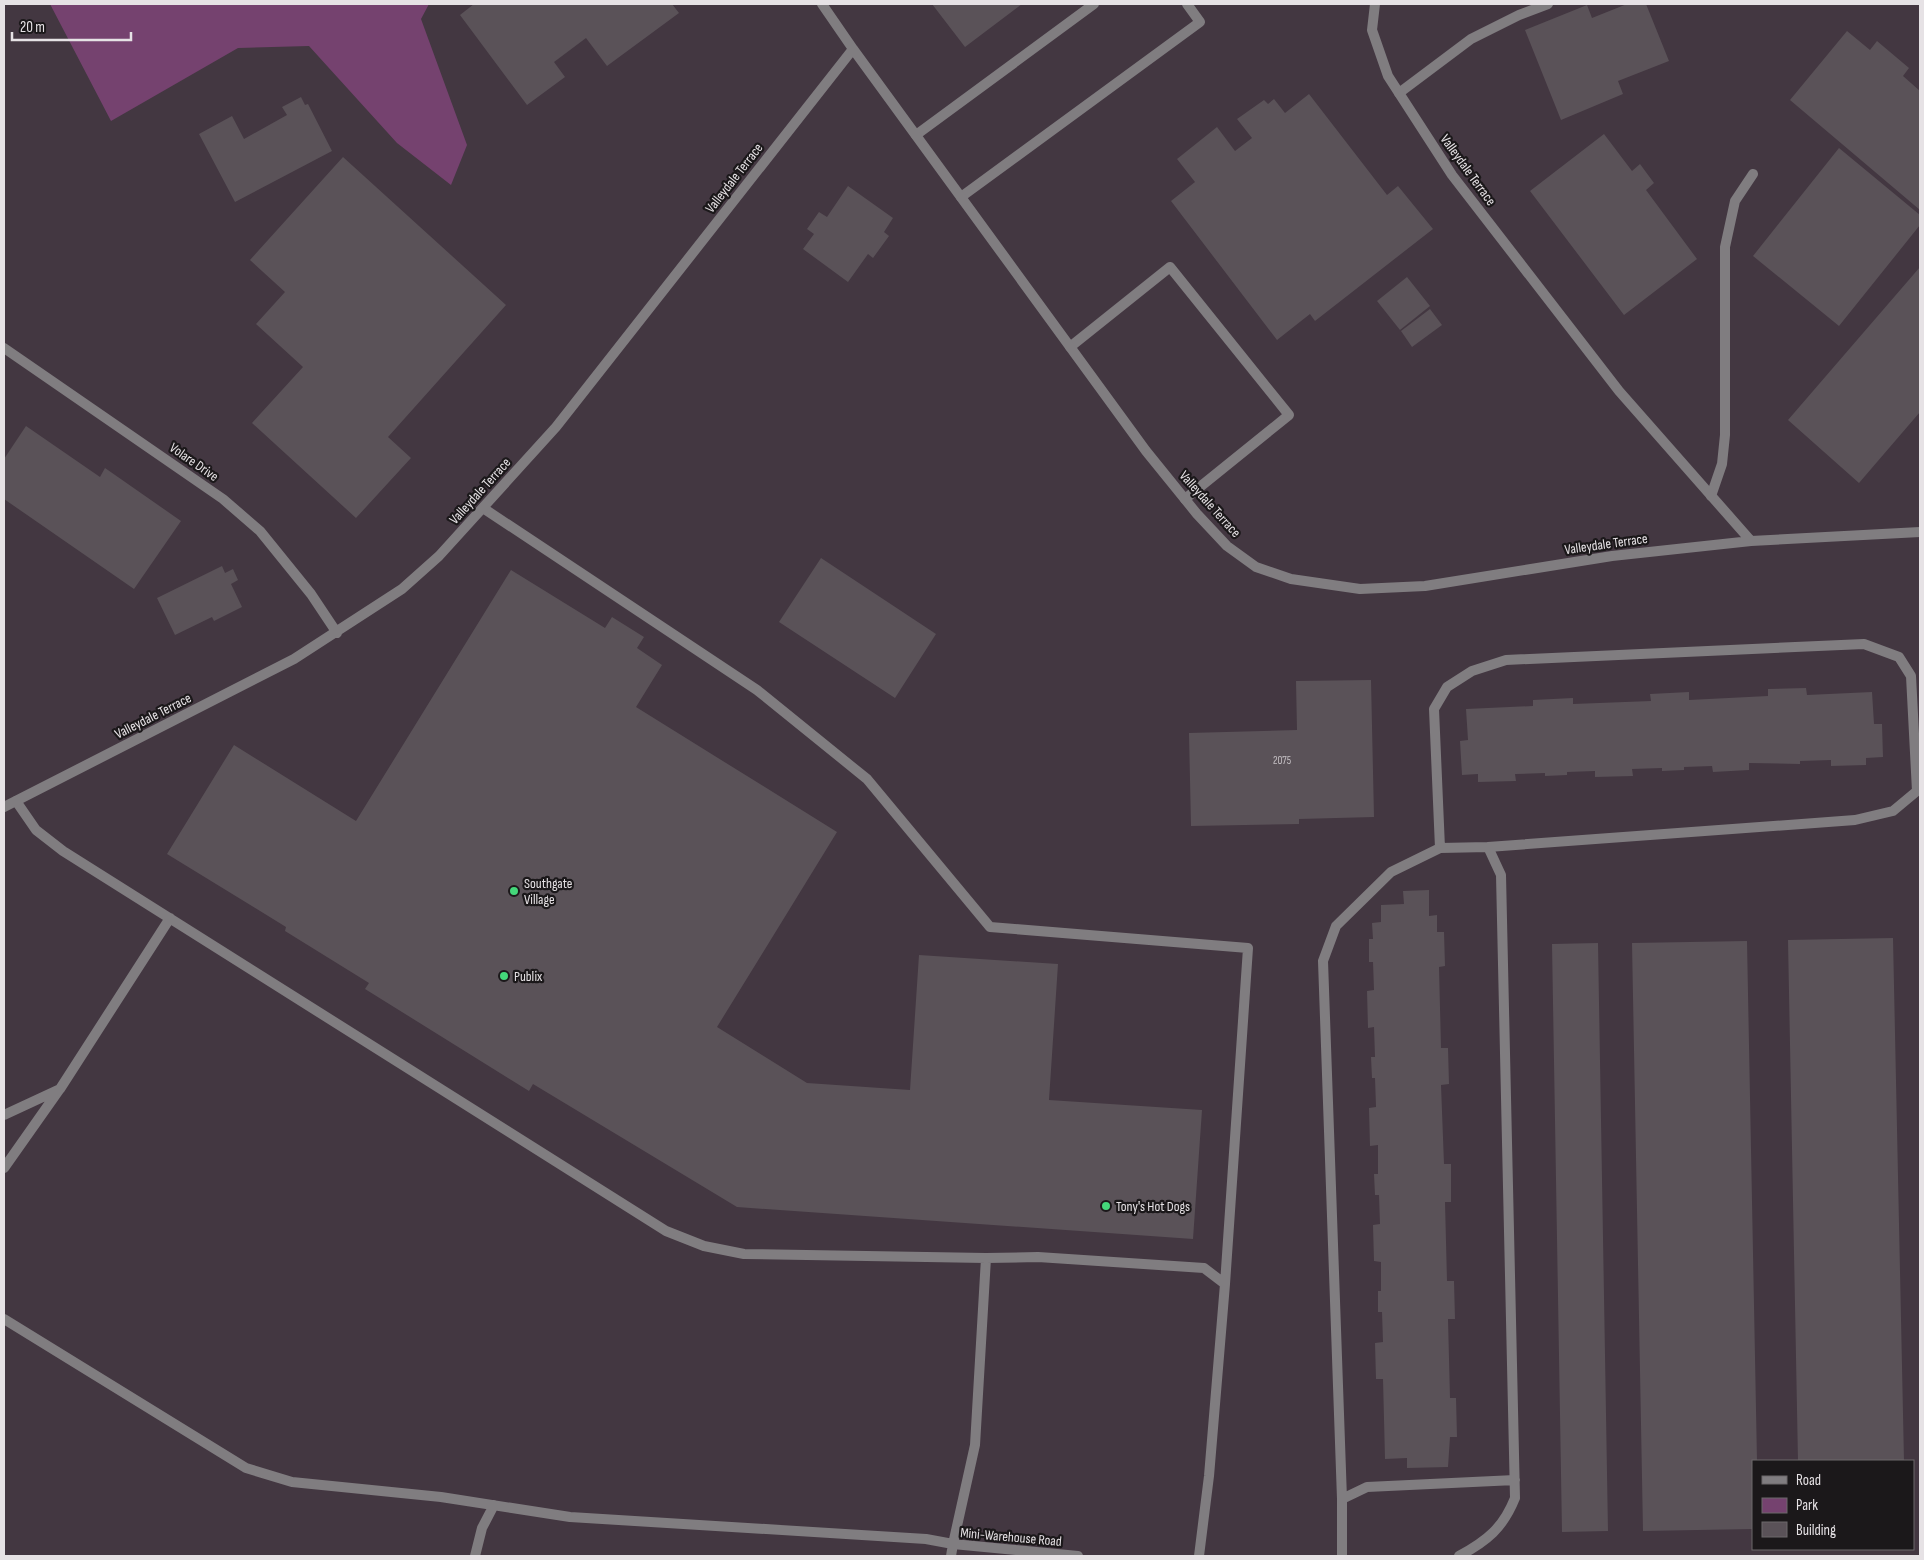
<svg xmlns="http://www.w3.org/2000/svg" width="1924" height="1560" viewBox="0 0 1924 1560" font-family="'Sofia Sans Condensed',sans-serif">
  <style>
    .built { fill: #433741; fill-rule: evenodd }
    .green { fill: #75426f }
    .building { fill: #5a5258 }
    .lines { fill: none; stroke-linecap: round; stroke-linejoin: round }
    .lane { stroke: #807d80; stroke-width: 10 }
    .street { stroke: #807d80; stroke-width: 10 }
    .poi-dot { fill: #44d77a; stroke: #1b181a; stroke-width: 2 }
    .labels { text-anchor: middle; dominant-baseline: central; stroke-width: 4.5; stroke-linejoin: round; paint-order: stroke }
    .number-label { font-size: 11px; fill: #c3bec2 }
    .street-label { font-size: 14px; fill: #e6e2e5; stroke: #1b181a }
    .poi-label { font-size: 14px; fill: #e6e2e5; stroke: #1b181a; text-anchor: start }
  </style>
  <rect width="100%" height="100%" fill="#352e34"/>
  <!-- built -->
  <path class="built" d="M4,4H1920V1556H4ZM1753,1461H1913V1549H1753Z"/>
  <!-- green -->
  <path class="green" d="M50,4H429L421,19L467,145L451,185L397,143L309,46L238,48L111,121Z"/>
  <!-- building -->
  <path class="building" d="M474,4H672L679,13L607,66L586,38L554,62L565,77L527,105L460,15Z
    M932,4H1022L965,47Z
    M1627,4H1646L1669,61L1618,81L1623,94L1561,120L1525,30L1587,5L1592,18Z
    M1847,31L1870,50L1877,41L1909,68L1903,76L1920,91V210L1790,100Z
    M1309,94L1387,195L1398,186L1433,229L1315,321L1310,314L1277,340L1171,201L1195,182L1177,159L1217,127L1235,151L1252,138L1237,119L1264,100L1268,104L1274,99L1285,113Z
    M301,97L305,105L308,104L332,151L235,202L199,134L232,116L244,139L287,115L282,107Z
    M1604,134L1632,171L1640,164L1654,183L1646,190L1697,259L1624,315L1530,191Z
    M1839,148L1920,215V225L1839,326L1753,256Z
    M343,157L506,305L388,437L411,458L356,518L252,423L303,367L256,324L285,292L250,260Z
    M848,186L893,218L884,232L889,236L873,258L868,254L848,282L803,249L814,234L807,229L819,212L827,217Z
    M1920,267V412L1859,483L1788,420Z
    M1407,277L1430,306L1400,330L1377,301Z
    M1430,309L1442,325L1412,347L1401,331Z
    M26,426L100,477L105,468L181,521L134,589L4,499V459Z
    M821,558L936,634L895,698L779,622Z
    M222,566L225,573L233,569L238,580L231,584L242,607L214,621L212,617L175,635L157,598Z
    M511,570L605,628L612,617L644,637L637,648L662,665L636,707L837,832L717,1027L807,1083L910,1090L919,955L1058,964L1049,1100L1202,1110L1193,1239L737,1207L533,1084L529,1091L365,989L369,983L285,931L286,927L167,854L234,745L356,821Z
    M1371,680L1374,817L1299,819V824L1191,826L1189,733L1297,730L1296,681Z
    M1806,688L1807,695L1872,692L1874,724H1882L1883,757L1866,758V765L1831,766V760L1800,761V764L1749,763V770L1713,772L1712,766L1684,767V770L1662,771V768L1632,769L1633,776L1595,777V771L1567,772V775L1545,776V773L1515,774L1516,781L1478,782V774L1462,775L1460,741L1468,740L1466,709L1533,706V700L1573,698V704L1651,701L1650,694L1689,692V700L1768,696V689Z
    M1429,890V916L1437,915V932H1444L1445,966L1439,967L1441,1048H1448L1449,1084L1441,1085L1444,1164H1451V1202H1445L1447,1281H1454L1455,1319H1448L1450,1398H1456L1457,1437H1450L1448,1467L1407,1468V1458L1385,1459L1383,1379H1376L1375,1343L1383,1342L1382,1312H1378V1291H1381V1262L1374,1261L1373,1225L1380,1224L1379,1195H1375L1374,1174H1378V1145L1370,1146L1369,1108L1376,1107L1375,1078H1372L1371,1057H1375L1374,1027L1368,1028L1367,991L1374,990L1373,962H1369V939H1373L1372,923L1381,922V905L1404,904L1403,891Z
    M1893,938L1904,1461H1798L1788,940Z
    M1747,941L1757,1461H1753V1529L1643,1531L1632,943Z
    M1598,943L1608,1531L1562,1532L1552,944Z"/>
  <g class="lines">
    <!-- lane -->
    <path class="lane" d="M1399,93L1471,39L1519,15L1548,4
      M916,135L1094,4
      M961,197L1200,22L1187,4
      M1070,347L1170,267L1289,415L1185,499
      M1711,496L1722,464L1725,435V247L1735,201L1753,174
      M483,508L757,690L867,779L990,927L1248,948L1225,1284
      M1440,848L1434,709L1447,687L1472,671L1506,660L1864,644L1899,657L1911,676L1917,791L1893,811L1855,820L1488,847
      M4,1115L60,1089L170,918
      M4,1168L59,1090
      M986,1258L1038,1257L1204,1268L1225,1284L1209,1476L1199,1556
      M4,1319L246,1468L292,1482L441,1497L570,1517L926,1539L953,1544L975,1445L986,1258L744,1254L704,1246L666,1231L63,851L36,830L16,801
      M1342,1499L1323,961L1336,926L1391,872L1440,848L1488,847L1501,875L1515,1498C1503,1528 1487,1541 1459,1556
      M475,1556L482,1528L494,1505
      M951,1556L953,1544L1078,1556
      M1342,1556V1499L1367,1487L1515,1480"/>
    <!-- street -->
    <path class="street" d="M822,4L853,49L1146,451L1197,514L1227,546L1256,567L1291,579L1360,589L1425,586L1612,556L1751,541L1920,532
      M1375,4L1372,30L1388,76L1452,175L1619,391L1751,541
      M4,348L223,499L260,531L311,594L337,633
      M4,807L294,659L402,589L439,556L556,427L853,49"/>
  </g>
  <!-- markers -->
  <g class="poi-dot">
    <circle cx="514" cy="891" r="5"/>
    <circle cx="504" cy="976" r="5"/>
    <circle cx="1106" cy="1206" r="5"/>
  </g>
  <g class="labels">
    <!-- number labels -->
    <g class="number-label">
      <text x="1282" y="760">2075</text>
    </g>
    <!-- street labels -->
    <g class="street-label">
      <text transform="translate(1468 170) rotate(54)">Valleydale Terrace</text>
      <text transform="translate(734 178) rotate(-52)">Valleydale Terrace</text>
      <text transform="translate(194 462) rotate(35)">Volare Drive</text>
      <text transform="translate(480 491) rotate(-48)">Valleydale Terrace</text>
      <text transform="translate(1210 504) rotate(48)">Valleydale Terrace</text>
      <text transform="translate(1606 544) rotate(-8)">Valleydale Terrace</text>
      <text transform="translate(153 716) rotate(-27)">Valleydale Terrace</text>
      <text transform="translate(1011 1537) rotate(5)">Mini-Warehouse Road</text>
    </g>
    <!-- poi labels -->
    <g class="poi-label">
      <text x="524" y="883">Southgate<tspan x="524" dy="16">Village</tspan></text>
      <text x="514" y="976">Publix</text>
      <text x="1116" y="1206">Tony's Hot Dogs</text>
    </g>
  </g>
  <!-- border -->
  <rect width="1924" height="1560" fill="none" stroke="#e6e2e5" stroke-width="10"/>
  <!-- legend -->
  <rect x="1752" y="1460" width="162" height="90" fill="#1b181a" stroke="#6c696b"/>
  <rect x="1762" y="1476" width="25" height="8" fill="#807d80" stroke="#6c696b"/>
  <text x="1796" y="1485" font-size="15" fill="#e6e2e5">Road</text>
  <rect x="1762" y="1498" width="25" height="15" fill="#75426f" stroke="#6c696b"/>
  <text x="1796" y="1510" font-size="15" fill="#e6e2e5">Park</text>
  <rect x="1762" y="1522" width="25" height="15" fill="#5a5258" stroke="#6c696b"/>
  <text x="1796" y="1535" font-size="15" fill="#e6e2e5">Building</text>
  <!-- scale -->
  <path d="M12 32v8h119v-8" fill="none" stroke="#e6e2e5" stroke-width="2.5"/>
  <text x="20" y="32" font-size="15" fill="#e6e2e5" stroke="#1b181a" stroke-width="4" paint-order="stroke">20 m</text>
</svg>
